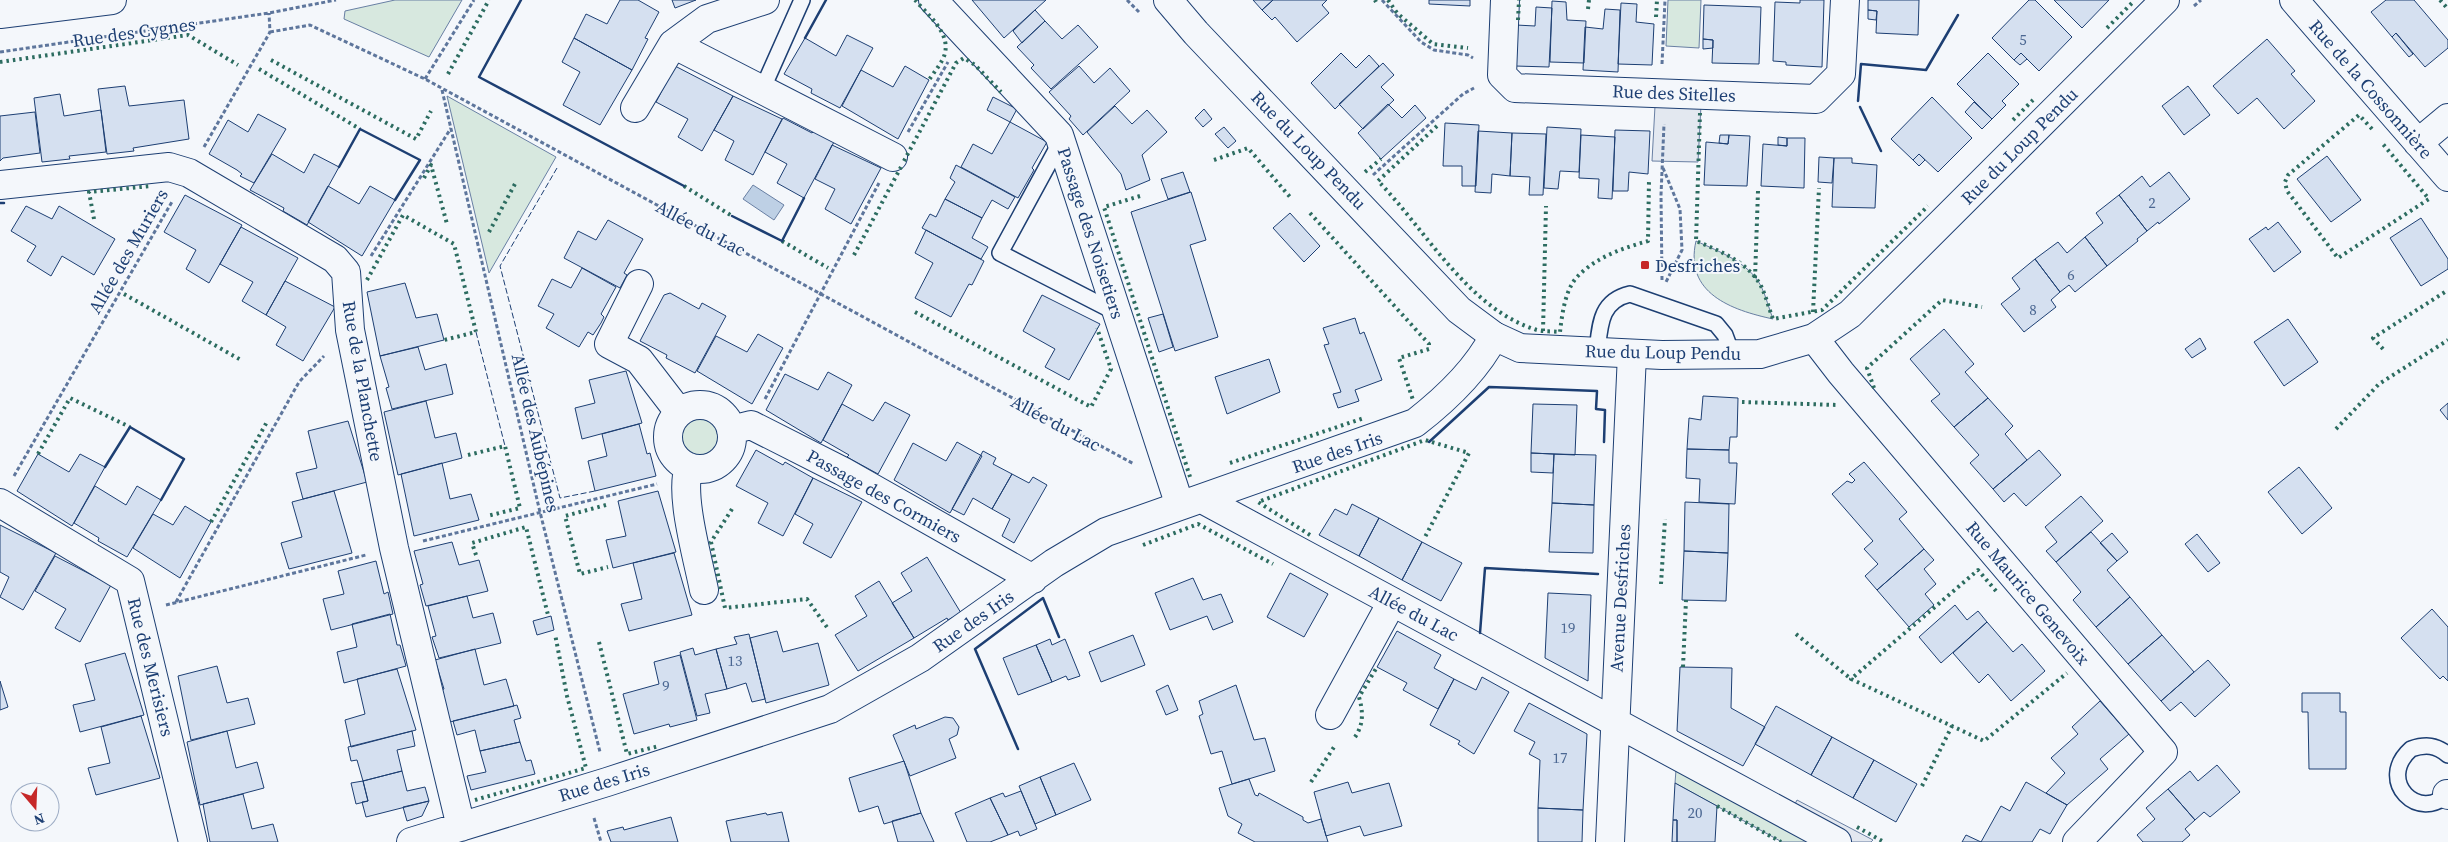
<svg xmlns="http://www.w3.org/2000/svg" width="2448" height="842" viewBox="0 0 2448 842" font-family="'Source Serif 4',serif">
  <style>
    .green { fill: #d7e8df; stroke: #687fa3 }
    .parking { fill: #e3e8f0; stroke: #687fa3 }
    .water { fill: #bed0e5; stroke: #687fa3 }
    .building { fill: #d5e0f0; stroke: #1d3f73 }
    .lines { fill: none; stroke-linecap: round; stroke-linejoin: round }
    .lane-casing { stroke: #1d3f73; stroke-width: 18 }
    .street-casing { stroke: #1d3f73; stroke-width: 30 }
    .secondary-casing { stroke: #1d3f73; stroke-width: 30 }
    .path { stroke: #5e769c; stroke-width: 3; stroke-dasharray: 4 2.5; stroke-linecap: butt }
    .lane { stroke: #f4f7fb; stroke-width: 15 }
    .street { stroke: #f4f7fb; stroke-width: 28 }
    .secondary { stroke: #f4f7fb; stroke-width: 28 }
    .hedge { stroke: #2c6c60; stroke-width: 4; stroke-dasharray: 2.5 4; stroke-linecap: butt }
    .fence { stroke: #1d3f73; stroke-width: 1; stroke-dasharray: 6 2.5; stroke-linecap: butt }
    .wall { stroke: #1d3f73; stroke-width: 2.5 }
    .poi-dot { fill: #c62828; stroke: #f4f7fb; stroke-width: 2 }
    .labels { text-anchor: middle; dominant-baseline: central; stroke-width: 4; stroke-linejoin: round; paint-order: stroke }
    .number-label { font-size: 15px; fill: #4b6792 }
    .street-label { font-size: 18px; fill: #1d3f73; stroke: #f4f7fb }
    .poi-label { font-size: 18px; fill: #1d3f73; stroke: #f4f7fb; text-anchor: start }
  </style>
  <rect width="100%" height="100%" fill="#f4f7fb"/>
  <!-- green -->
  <path class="green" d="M395,0H462L429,57L344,19L345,11Z
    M1668,0H1701L1699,48L1666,46Z
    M447,96L556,157L489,273Z
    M1696,241C1720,252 1748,262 1761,286C1766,296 1769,309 1773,319C1731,310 1684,293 1696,241Z
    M680 436a20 20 0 1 1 40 0a20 20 0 1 1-40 0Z
    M1676,770L1811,842H1782L1675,783Z"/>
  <!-- parking -->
  <path class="parking" d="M1701,105L1698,162L1652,161L1655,106Z
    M1797,800L1873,840L1871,842H1850L1791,812Z"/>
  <!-- water -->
  <path class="water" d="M753,185L784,205L774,220L743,199Z"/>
  <!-- building -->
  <path class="building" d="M620,0H638L659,12L645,38L648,39L632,70L574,38L586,14L607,24Z
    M672,0H696L675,8Z
    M972,0H1046L1004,38Z
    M1253,0H1273L1262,10Z
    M1273,0H1327L1322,5L1329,13L1297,42L1275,17L1272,20L1262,10Z
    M1429,0H1470V6L1429,4Z
    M1800,0H1824L1822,67L1786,65V62L1773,61L1775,2L1800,3Z
    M1868,0H1919L1918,35L1876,33L1877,11L1868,10Z
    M2029,0H2035L2072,37L2039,71L2021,53L2014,60L1992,38Z
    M2054,0H2109L2082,28Z
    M2386,0H2414L2448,40V48L2425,67L2396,33L2392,37L2371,12Z
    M1552,1L1566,2L1567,20L1586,21L1584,63L1550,62Z
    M1621,3L1637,4L1636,22L1654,24L1652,65L1618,64Z
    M1704,5L1761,7L1759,64L1712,63L1713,40L1703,39Z
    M1536,7L1552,8L1549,67L1515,66L1516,25L1535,26Z
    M1605,9L1620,10L1618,72L1583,70L1585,27L1603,29Z
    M1035,10L1045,21L1022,43L1013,31Z
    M1868,10L1877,11L1876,20L1868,19Z
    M1045,21L1062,39L1078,25L1098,47L1051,89L1031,68L1034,65L1017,47Z
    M2396,33L2413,54L2409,57L2392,37Z
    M847,35L873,48L840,108L811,93L812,89L784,74L805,38L836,56Z
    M574,38L632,70L600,125L563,105L580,72L562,62Z
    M1703,39L1713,40V48L1703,49Z
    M2267,39L2295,71L2291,74L2315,101L2284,129L2257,98L2238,114L2213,86Z
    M1341,53L1356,68L1369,55L1379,66L1335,109L1311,83Z
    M1988,53L2019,84L2002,101L2006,105L1992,119L1957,84Z
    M2021,53L2027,59L2020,65L2014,60Z
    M1383,63L1394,75L1381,87L1394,100L1363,129L1339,104Z
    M675,66L733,96L702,151L678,137L688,119L656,102Z
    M905,66L929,80L898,139L842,106L861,70L893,87Z
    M1079,66L1094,83L1110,68L1130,91L1083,135L1069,119L1071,116L1049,92Z
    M125,86L129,106L184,100L189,139L133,148L134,151L107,154L98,89Z
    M2188,86L2210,115L2184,135L2162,106Z
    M60,94L64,116L101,110L106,152L69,156L70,159L42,162L34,98Z
    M733,96L782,119L753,175L725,160L734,141L714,130Z
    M993,97L1017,109L1010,122L987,110Z
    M1932,97L1972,138L1938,172L1919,154L1913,160L1891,139Z
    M1974,102L1992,119L1982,129L1965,112Z
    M1388,104L1402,118L1415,105L1426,118L1381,159L1358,133Z
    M1115,106L1132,124L1147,110L1167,132L1142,155L1150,180L1126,190L1121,174L1087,132Z
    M1204,109L1212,119L1203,127L1195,118Z
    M35,112L40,153L3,158L0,161V116Z
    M258,114L286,129L254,183L240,176L242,174L237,170L209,154L228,120L248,132Z
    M783,118L812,133L814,131L834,142L804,198L777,183L787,164L765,152Z
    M1010,122L1047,142L1032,168L1034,170L1018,198L961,167L973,144L992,154Z
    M1445,123L1479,125L1476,186H1462V166H1443Z
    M1224,127L1236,141L1228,148L1215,134Z
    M1547,127L1581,129L1579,172L1560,171L1558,189L1544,188Z
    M1615,130L1650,131L1648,174L1629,172L1628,191H1613Z
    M1478,131L1512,133L1510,176L1492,174L1491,193L1475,192Z
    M1512,133L1546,134L1543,195H1529L1530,177L1510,176Z
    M1581,135L1615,137L1612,199L1598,198L1599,179L1579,178Z
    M1720,135H1729L1728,144L1719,143Z
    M1729,135L1750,136L1747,186L1704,185L1706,142L1728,144Z
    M1778,137L1787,138V146L1778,145Z
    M1787,138H1805L1804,188L1761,186L1763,144L1787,146Z
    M832,145L881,168L851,224L825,209L835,189L815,179Z
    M272,154L304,173L314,154L339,167L307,225L283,211L284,208L250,190Z
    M1919,154L1925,160L1919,166L1913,160Z
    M2327,156L2361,200L2331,222L2297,179Z
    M1819,157L1834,158L1832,183L1818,182Z
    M1834,158H1852V163L1877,165L1875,208L1832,207Z
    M956,165L1015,197L1008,209L992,200L982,218L945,199L955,182L950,178Z
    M1183,172L1190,192L1168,199L1161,179Z
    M2169,172L2190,199L2159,224L2158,222L2147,231L2119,195L2142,176L2150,187Z
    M328,186L359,204L370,186L395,200L362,256L308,222Z
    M1191,192L1206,240L1190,245L1218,337L1175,351L1131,212Z
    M185,195L242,225L209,283L186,269L196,250L164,232Z
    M2119,195L2147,231L2137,239L2138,241L2107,266L2085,237L2103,223L2096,213Z
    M945,199L982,218L972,238L988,247L981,259L922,228L930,214L936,217Z
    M26,206L52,219L59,206L115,239L94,275L62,256L51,276L27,261L36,246L11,231Z
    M1290,213L1320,246L1304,262L1273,228Z
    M2421,218L2448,259V269L2421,286L2390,238Z
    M608,220L643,239L624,273L627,275L620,288L564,258L578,231L596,240Z
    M2278,222L2301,252L2274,272L2249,239L2266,227L2268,230Z
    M241,227L298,258L266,315L242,301L253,282L220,264Z
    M926,230L984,261L972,285L969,284L951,317L915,298L933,263L915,253Z
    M2085,237L2107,266L2075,292L2069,285L2060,292L2035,259L2058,242L2067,253Z
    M2035,259L2060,292L2051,300L2056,307L2024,332L2001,304L2020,289L2012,278Z
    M582,268L616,287L601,314L604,317L601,323L593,335L588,332L579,347L546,328L554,314L538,306L552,279L571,288Z
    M285,281L335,307L303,361L276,345L286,327L266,315Z
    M405,283L416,318L437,314L444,340L380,356L367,292Z
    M670,293L699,309L702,303L726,316L695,373L666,358L667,355L640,341L664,295Z
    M1042,295L1100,324L1069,380L1045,367L1055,349L1023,331Z
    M1163,314L1173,347L1159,352L1148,318Z
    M1355,318L1360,334L1364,332L1382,380L1355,390L1359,401L1338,408L1333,394L1341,392L1324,345L1329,344L1323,328Z
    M2288,319L2318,362L2284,386L2254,342Z
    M1944,329L1974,364L1965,372L1988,398L1954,427L1931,401L1940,394L1910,359Z
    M758,334L783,348L752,404L697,371L716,336L747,352Z
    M2200,338L2206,349L2192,358L2185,349Z
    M418,347L425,370L446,364L453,394L392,409L386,388L389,387L380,356Z
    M1269,359L1280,392L1227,414L1215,377Z
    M626,371L642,423L582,439L575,408L595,403L589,380Z
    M828,372L852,385L821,443L766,410L785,374L818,390Z
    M1703,396L1738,398L1737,437H1730L1729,450L1687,449L1689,418L1701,420Z
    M1988,398L2013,426L2005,434L2027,460L1993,489L1970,463L1979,455L1954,427Z
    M426,401L435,438L456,433L462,458L398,475L384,412Z
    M885,402L910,415L878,474L847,457L849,455L823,440L842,404L873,421Z
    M2448,403V420L2440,410Z
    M1533,404L1577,405L1575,455L1531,453Z
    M348,421L367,482L303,499L296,473L317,468L308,431Z
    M639,424L647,454L650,453L656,476L595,491L588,461L607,456L602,434Z
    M957,442L982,456L950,513L894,480L913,443L946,461Z
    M1687,449L1729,450V463H1737L1735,504L1699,502L1700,479L1686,478Z
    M756,450L783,465L785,462L813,478L783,536L758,523L768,503L736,486Z
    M2039,450L2061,475L2026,506L2014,493L2004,502L1993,489Z
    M983,451L996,458L993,464L1012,474L992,509L973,498L964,515L952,509Z
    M1531,453L1554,454L1553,473L1531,472Z
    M38,454L69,472L80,454L105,467L72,526L17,491Z
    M1554,454L1596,455L1594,505L1552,503Z
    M1864,462L1907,512L1899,519L1924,549L1877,590L1865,576L1878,564L1864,549L1873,541L1832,494L1847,481L1852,483L1855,480L1849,474Z
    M442,463L450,499L471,494L479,520L414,536L401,474Z
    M2299,467L2332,508L2302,534L2268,492Z
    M1012,474L1029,483L1033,477L1047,485L1014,543L1002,536L1010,519L992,509Z
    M813,478L862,502L831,558L803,543L813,524L795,514Z
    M95,486L126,505L137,486L161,500L127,557L98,541L99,538L74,523Z
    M334,491L352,553L289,569L281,543L302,537L292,502Z
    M658,491L676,552L613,568L606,540L626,536L618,501Z
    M2081,496L2103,521L2056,562L2046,551L2057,542L2045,527Z
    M1685,502L1729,504L1728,553L1684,551Z
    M1552,503L1594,505L1593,553L1549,552Z
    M1352,504L1379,518L1359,556L1319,535L1335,509L1347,515Z
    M185,506L211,522L180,578L133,548L153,514L173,525Z
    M1379,518L1422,542L1402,580L1359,556Z
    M0,525L56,553L23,610L0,597L9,577L0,572Z
    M2091,532L2117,561L2107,570L2130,597L2096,627L2073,600L2081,592L2056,562Z
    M2112,533L2128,552L2117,561L2100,543Z
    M2197,534L2220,563L2208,572L2185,544Z
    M452,542L459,565L479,560L488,591L426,606L420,585L423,584L414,551Z
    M1422,542L1462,563L1441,601L1402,580Z
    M1924,549L1934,560L1924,569L1936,584L1925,594L1934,605L1909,627L1877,590Z
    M1684,551L1728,553L1726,601L1682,600Z
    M674,553L692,615L629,631L621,604L642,599L633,563Z
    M55,556L111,585L80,642L55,628L66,609L35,591Z
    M927,557L961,613L948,620L947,618L914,638L892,603L912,591L901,573Z
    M376,561L384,594L388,592L393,614L331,630L323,599L344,594L338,571Z
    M1290,573L1328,594L1304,637L1267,617Z
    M1193,578L1203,600L1221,594L1233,622L1213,630L1207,616L1170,630L1155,593Z
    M879,581L914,638L858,671L835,635L867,616L855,596Z
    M1548,593L1591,595L1588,681L1545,658Z
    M467,596L473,618L493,613L501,643L439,658L432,637L436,636L428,606Z
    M2130,597L2162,635L2128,664L2096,627Z
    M1955,605L1967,620L1978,611L1987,622L1941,663L1919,637Z
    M2432,609L2448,627V681L2443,676L2440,679L2401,638Z
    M390,614L397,645H400L406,666L344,683L337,652L357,647L352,624Z
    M551,616L554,630L537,635L533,621Z
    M1987,622L2013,652L2022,644L2045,671L2011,701L1988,674L1979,683L1953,653Z
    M777,631L783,652L818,643L829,685L766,703L750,638Z
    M1397,631L1441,655L1434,668L1454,679L1438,709L1403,690L1407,683L1377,667Z
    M749,634L765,699L752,702L746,683L727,689L716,649L737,644L734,637Z
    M1133,635L1145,665L1101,682L1089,652Z
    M2162,635L2194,672L2161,701L2128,664Z
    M1050,639L1052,645L1065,639L1080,676L1068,680L1066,676L1052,682L1036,645Z
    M1036,645L1052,682L1018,695L1003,658Z
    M693,648L695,655L716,649L727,689L705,694L710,713L697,716L680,652Z
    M475,649L484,685L506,679L514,706L450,722L443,697L442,690L444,689L435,660Z
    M125,653L144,715L80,732L73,705L95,700L85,664Z
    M680,655L697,720L670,727L669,724L634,734L623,694L659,684L654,662Z
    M2208,660L2230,685L2195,717L2181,702L2170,711L2161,701Z
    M217,666L227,703L248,698L255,724L191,740L178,676Z
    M1680,667L1732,668L1731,708L1765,727L1743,766L1677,731Z
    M397,669L416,730L351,747L345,720L365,714L357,679Z
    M1482,677L1509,692L1474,754L1458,744L1460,741L1430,725L1454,679L1476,690Z
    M0,681L8,707L0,710Z
    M1168,685L1178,710L1166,715L1156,691Z
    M1236,685L1254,740L1265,738L1275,771L1232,784L1222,751L1211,754L1199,716L1203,714L1199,701Z
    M2302,693H2340V712H2346V769H2309L2308,712H2302Z
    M2100,701L2129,734L2100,759L2108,769L2067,805L2046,793L2065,773L2051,758L2078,734L2072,727Z
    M1529,703L1587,734L1583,810L1538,808L1540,760L1529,754L1535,742L1514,731Z
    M517,705L521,718L514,720L520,742L480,751L475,730L457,735L453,721Z
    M1776,706L1832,737L1811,775L1755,744Z
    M141,716L160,778L96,795L88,768L110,763L101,727Z
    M945,717L953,718L959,727L957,735L949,739L956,758L910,776L893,735L915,725L916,729Z
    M227,731L236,768L257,762L264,788L200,805L187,742Z
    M412,731L415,746L397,750L402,771L363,781L357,760L351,761L348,747Z
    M1832,737L1874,760L1853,798L1811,775Z
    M520,742L526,761L531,760L535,774L471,790L467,776L486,772L480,751Z
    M1874,760L1917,784L1896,822L1853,798Z
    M904,761L921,813L884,824L878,806L859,812L849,778Z
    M1074,763L1091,800L1056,815L1040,777Z
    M2217,765L2240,792L2210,817L2204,812L2195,820L2168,789L2190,771L2198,781Z
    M402,771L407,791L425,787L429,801L366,817L362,802L368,801L363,781Z
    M1040,777L1056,815L1035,824L1019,786Z
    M1249,779L1255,795L1258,796L1259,793L1303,817V820L1308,823L1321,819L1328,842H1255L1238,833L1242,824L1228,816L1219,788Z
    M363,781L368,801L356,804L351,783Z
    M1348,782L1352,793L1389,783L1402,826L1364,836L1360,826L1326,836L1314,792Z
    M2026,782L2067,805L2050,834L2040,829L2032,842H1981L2001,806L2010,811Z
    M1675,783L1717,806L1715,842H1677V820H1673Z
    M2168,789L2195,820L2185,829L2190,835L2182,842H2143L2137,835L2155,819L2146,808Z
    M1021,791L1037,829L1020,836L1018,831L1008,835L990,798L1003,793L1005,797Z
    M243,794L252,829L273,824L278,842H210L203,804Z
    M990,798L1008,835L990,842H967L955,813Z
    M429,801L422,816L407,821L403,807Z
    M1538,808L1583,810L1582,842H1538Z
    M782,812L789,842H731L726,821L766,813L767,815Z
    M921,813L934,842H898L892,821Z
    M671,817L678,842H611L607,831L623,827L624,830Z
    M1673,820H1677V842H1672Z
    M1966,835L1981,842H1962Z"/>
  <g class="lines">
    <defs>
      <path id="lane" d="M762,90L802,0
        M1061,141L1000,253L1117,313
        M1597,352C1600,325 1600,301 1630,294L1716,324L1725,335L1732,354
        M2448,755C2436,745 2426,744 2411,749C2375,781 2420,824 2448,793"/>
      <path id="street" d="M933,0L1059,135L1180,506
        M1505,0L1502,75L1515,88L1816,99L1841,74L1845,0
        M2294,0L2448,177
        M673,44L893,157
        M635,108L673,44L707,19L765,0
        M2418,143L2448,118
        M0,185L169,167L189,173L335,259L346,272L350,330L394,548L461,827
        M639,284L609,344L639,360L679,412
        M1814,338L1841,373L2163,752L2077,842
        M668 437a32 32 0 1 1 64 0a32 32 0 1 1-64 0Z
        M731,430L751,425L842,471L1033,579
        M689,467C679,494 698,559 704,590
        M1202,499L1837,842
        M0,503L130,581L193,842
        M1330,715L1392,602
        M2447,794L2448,795
        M411,842L607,782L830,709L920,658L1054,563L1106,532L1415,423C1446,399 1476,371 1494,336
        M1610,842L1632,354"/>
      <path id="secondary" d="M1168,0L1196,33L1459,310L1494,336L1520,348L1662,355L1760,354L1814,338L1850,314L2165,0
        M0,14L112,0"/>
    </defs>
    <!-- lane casing -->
    <use href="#lane" class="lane-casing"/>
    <!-- street casing -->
    <use href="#street" class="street-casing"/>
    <!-- secondary casing -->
    <use href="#secondary" class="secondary-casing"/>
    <!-- path -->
    <path class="path" d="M1127,0L1139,12
      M1382,0L1421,42L1434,50L1468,55L1473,58
      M2194,6L2201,0
      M270,32L310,25L425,79L1134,464
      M0,52L269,13L336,0
      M1662,64L1665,0
      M425,79L474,0
      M442,90L539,508L600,752
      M908,132L948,62
      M204,147L270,32L269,13
      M1663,168L1680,209L1682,250L1666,282
      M1373,175L1463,94L1474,88
      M371,256L451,128
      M1662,280L1661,195L1664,124
      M765,399L879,183
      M14,476L173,200
      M423,541L657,484
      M176,602L299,382L324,356
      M166,605L366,555
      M594,818L601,842"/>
    <!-- lane -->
    <use href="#lane" class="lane"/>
    <!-- street -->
    <use href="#street" class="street"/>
    <!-- secondary -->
    <use href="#secondary" class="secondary"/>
    <!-- hedge -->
    <path class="hedge" d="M915,0C927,14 950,32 945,53C943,62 934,72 929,80
      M1375,0L1376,2
      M1388,0L1397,13L1433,44L1468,48
      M2440,0L2448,9
      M1588,9L1589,0
      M1656,17L1657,0
      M1518,20L1519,0
      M2107,28L2132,3
      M271,60L416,139L431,111
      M0,62L188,35L238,65
      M259,69L360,129
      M448,74L489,0
      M1700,113L1696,241C1720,251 1748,262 1761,286C1766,296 1769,309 1773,319L1822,310L1928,206
      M2013,120L2033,100
      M1437,126L1378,181C1425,229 1468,308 1534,329C1541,332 1552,331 1560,332C1562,315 1565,290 1577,277C1596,257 1623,248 1648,241L1649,180
      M2372,129L2359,115L2288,175L2285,182L2287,191L2338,258L2429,199L2382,143
      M1214,160L1248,148L1290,197
      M904,161L956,63L964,58L975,65L1001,92
      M1365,172L1381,159
      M424,178L431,165L447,224
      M684,186L732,216
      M1140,196L1104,207L1191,480
      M1310,213L1429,344V349L1399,358L1413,400
      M94,219L89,192L151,186
      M489,232L516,182
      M782,241L828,268
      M854,255L901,167
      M1755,278L1758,191
      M367,280L403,215L454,244L476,332L444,340
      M124,294L241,360
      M915,312L1091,407L1111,369L1097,328
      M1813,312L1819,188
      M1543,331L1546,206
      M2383,349L2373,338L2448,290
      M1874,388L1867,368L1942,300L1982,307
      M1742,402L1838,405
      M2336,429L2379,384L2448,340
      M38,454L70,398L130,427
      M468,455L505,446L520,508L487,516
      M1230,463L1364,418
      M606,505L565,516L580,574L608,567
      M732,509L711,542L725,608L807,599L829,630
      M211,522L268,420
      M1310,535L1258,502L1425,440L1469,453L1424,539
      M1143,545L1198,524L1273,564
      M476,555L472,543L526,527L548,615
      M1661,584L1665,519
      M1996,591L1978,570L1851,679L1984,741L2067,673
      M1796,634L1851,679
      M599,642L627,754L659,746
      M1683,667L1686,600
      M1355,737C1364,724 1363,711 1359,697L1377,667
      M1311,782L1336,744
      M1922,786L1952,726
      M475,800L586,768L567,696L555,634
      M1717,806L1781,842
      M1857,827L1884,842"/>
    <!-- fence -->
    <path class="fence" d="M557,168L500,266L560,498L595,491
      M476,332L505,446"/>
    <!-- wall -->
    <path class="wall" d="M521,0L479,77L684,186
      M805,38L826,0
      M1858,101L1861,64L1926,70L1958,15
      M1860,107L1881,151
      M339,167L360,129L420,160L395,200
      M0,203H4
      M732,216L782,241L804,198
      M1429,442L1489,387L1597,391L1596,409L1605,410L1604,442
      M105,467L130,427L184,459L161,500
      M1480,633L1485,568L1598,574
      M1018,749L975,649L1043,598L1059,637"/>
  </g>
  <!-- markers -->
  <rect class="poi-dot" x="1640" y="260" width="10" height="10" rx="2.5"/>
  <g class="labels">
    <!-- number labels -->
    <g class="number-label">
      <text x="2023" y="39">5</text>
      <text x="2152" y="202">2</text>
      <text x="2071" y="274">6</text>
      <text x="2033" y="309">8</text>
      <text x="1568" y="627">19</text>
      <text x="735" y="660">13</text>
      <text x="666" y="685">9</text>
      <text x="1560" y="757">17</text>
      <text x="1695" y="812">20</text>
    </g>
    <!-- street labels -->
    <g class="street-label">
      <text transform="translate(134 32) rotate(-8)">Rue des Cygnes</text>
      <text transform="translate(2371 89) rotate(49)">Rue de la Cossonnière</text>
      <text transform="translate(1674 93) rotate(2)">Rue des Sitelles</text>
      <text transform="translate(2019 146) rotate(-45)">Rue du Loup Pendu</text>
      <text transform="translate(1309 150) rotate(46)">Rue du Loup Pendu</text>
      <text transform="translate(701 228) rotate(28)">Allée du Lac</text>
      <text transform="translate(1091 233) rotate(72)">Passage des Noisetiers</text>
      <text transform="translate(128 251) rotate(-60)">Allée des Muriers</text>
      <text transform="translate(1663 352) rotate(1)">Rue du Loup Pendu</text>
      <text transform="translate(363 381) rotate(80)">Rue de la Planchette</text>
      <text transform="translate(1056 423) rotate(28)">Allée du Lac</text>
      <text transform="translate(536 433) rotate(77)">Allée des Aubépines</text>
      <text transform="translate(1337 452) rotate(-19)">Rue des Iris</text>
      <text transform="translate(884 496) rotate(29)">Passage des Cormiers</text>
      <text transform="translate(2028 593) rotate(50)">Rue Maurice Genevoix</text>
      <text transform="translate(1620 598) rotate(-87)">Avenue Desfriches</text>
      <text transform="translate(1414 613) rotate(28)">Allée du Lac</text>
      <text transform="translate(973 621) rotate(-35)">Rue des Iris</text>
      <text transform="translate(151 667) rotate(76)">Rue des Merisiers</text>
      <text transform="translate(604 782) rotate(-17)">Rue des Iris</text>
    </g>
    <!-- poi labels -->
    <g class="poi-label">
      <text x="1655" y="265">Desfriches</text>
    </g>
  </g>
  <!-- north arrow -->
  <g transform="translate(35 807) rotate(161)"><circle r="24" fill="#f4f7fb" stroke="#9eadc5"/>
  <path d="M0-4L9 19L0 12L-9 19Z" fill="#c62828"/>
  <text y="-8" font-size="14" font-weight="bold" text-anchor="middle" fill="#1d3f73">N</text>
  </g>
</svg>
